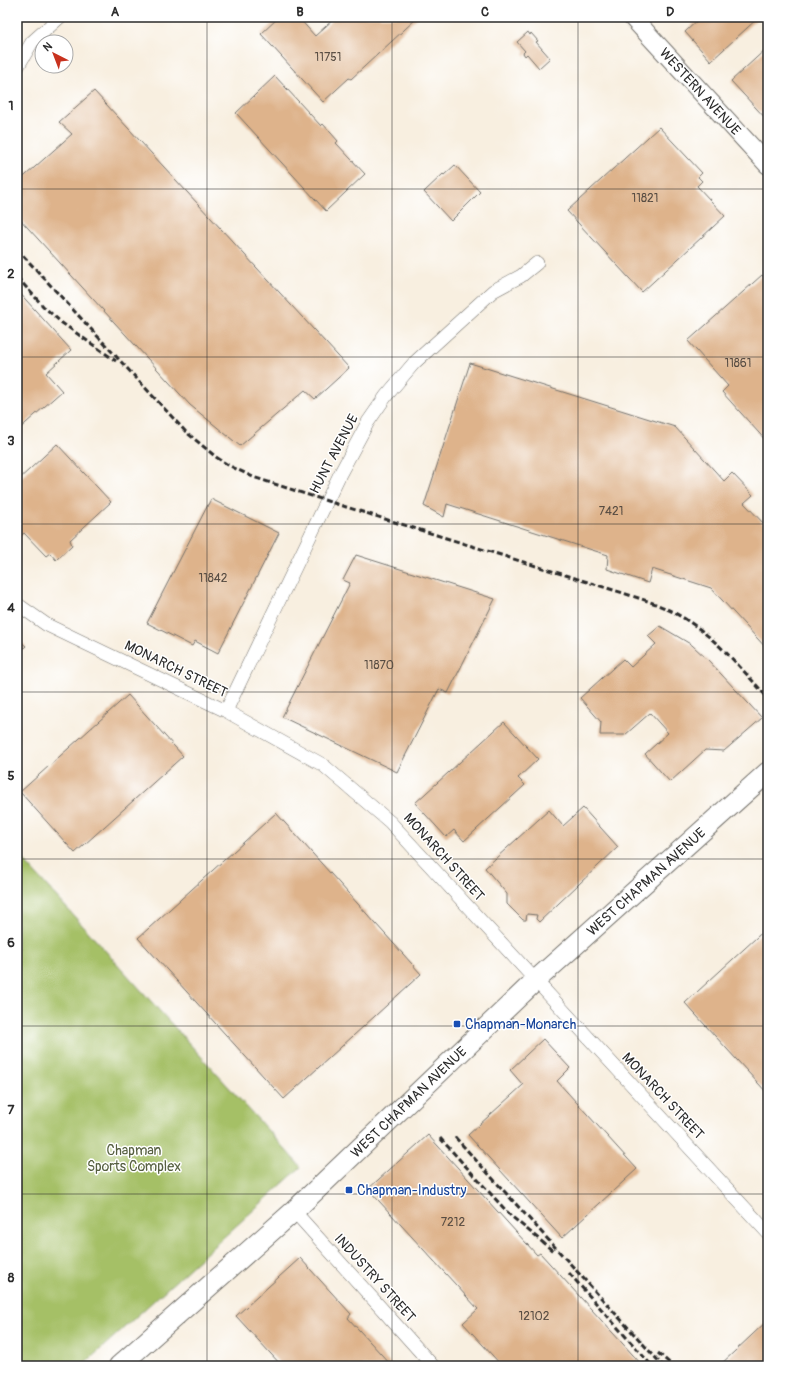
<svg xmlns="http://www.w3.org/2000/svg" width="785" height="1383" viewBox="0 0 785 1383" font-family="Pangolin,sans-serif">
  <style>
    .green { fill: #a5c066; stroke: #687648 }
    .building { fill: #deb38b }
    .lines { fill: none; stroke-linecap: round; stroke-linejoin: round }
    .street-casing { stroke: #73706a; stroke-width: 14 }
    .secondary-casing { stroke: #73706a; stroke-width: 20 }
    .primary-casing { stroke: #73706a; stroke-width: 22 }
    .street { stroke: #fff; stroke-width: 13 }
    .secondary { stroke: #fff; stroke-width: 18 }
    .primary { stroke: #fff; stroke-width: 20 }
    .rail { stroke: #2b2b2b; stroke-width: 3; stroke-dasharray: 6 3; stroke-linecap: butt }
    .grid { fill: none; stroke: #2b2b2b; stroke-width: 1; stroke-opacity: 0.55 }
    .transit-dot { fill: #1a4fb4; stroke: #fff; stroke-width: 1.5 }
    .labels { text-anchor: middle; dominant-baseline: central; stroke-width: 3; stroke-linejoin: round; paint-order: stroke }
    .number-label { font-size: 12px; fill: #584d43 }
    .street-label { font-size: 14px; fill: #2b2b2b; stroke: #fff }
    .transit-label { font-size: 14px; fill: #164399; stroke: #fff; text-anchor: start }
    .park-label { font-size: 14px; fill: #565f40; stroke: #fff }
    .neatline { fill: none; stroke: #2b2b2b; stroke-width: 1.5 }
    .grid-label { font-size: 13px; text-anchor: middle; font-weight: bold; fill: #2b2b2b }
  </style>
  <rect width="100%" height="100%" fill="#fff"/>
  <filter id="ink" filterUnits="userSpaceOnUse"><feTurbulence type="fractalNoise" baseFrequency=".025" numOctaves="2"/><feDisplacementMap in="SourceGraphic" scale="8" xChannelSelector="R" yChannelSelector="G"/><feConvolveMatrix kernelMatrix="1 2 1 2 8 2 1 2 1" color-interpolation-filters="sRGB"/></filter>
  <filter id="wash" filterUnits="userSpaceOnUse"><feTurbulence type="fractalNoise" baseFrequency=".012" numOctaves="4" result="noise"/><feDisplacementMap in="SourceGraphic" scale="16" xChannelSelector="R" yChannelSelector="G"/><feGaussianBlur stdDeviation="0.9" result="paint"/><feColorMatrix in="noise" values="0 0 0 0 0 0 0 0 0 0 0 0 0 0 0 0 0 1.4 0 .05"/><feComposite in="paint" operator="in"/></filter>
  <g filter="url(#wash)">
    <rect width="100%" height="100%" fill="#f8efe0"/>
    <!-- green -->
    <path class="green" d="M17,853L301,1167L82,1366H17Z"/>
    <g id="blocks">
      <!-- building -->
      <path class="building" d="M279,17H298L315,36L336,17H418L351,79L349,78L323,102L261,34Z
        M701,17H759L711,61L685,32Z
        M528,32L530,35L531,33L538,41L536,42L550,58L539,68L527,54L525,56L523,53L525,51L517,42Z
        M768,47V121L731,81Z
        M275,76L321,126L323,124L338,141L336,143L365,174L326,211L236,113Z
        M94,91L349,368L315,399L305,390L240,446L190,405L17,216V183L72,134L59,122Z
        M659,127L702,173L698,177L702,181L697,186L725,216L642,292L567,211Z
        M455,165L480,192L451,221L424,192L443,174L444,175Z
        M762,275L768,282V443L722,392L728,386L688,341Z
        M17,290L71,350L46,373L62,391L17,431Z
        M470,363L675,427L724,481L732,473L753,495L744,503L768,528V650L711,588L652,569L648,583L607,569L608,555L447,504L444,517L424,506Z
        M57,444L111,502L70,540L72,545L56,560L50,553L46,556L24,533L17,539V481Z
        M211,499L279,533L218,653L195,641L192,646L147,623Z
        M356,555L495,599L448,693L439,689L397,772L282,717L350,583L343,580Z
        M660,626L692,645L708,660L762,718L724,751L705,750L670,782L645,754L668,733L650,713L625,735H600L601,722L580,698L623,659L631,667L656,644L648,636Z
        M17,639L26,646L17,654Z
        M128,695L183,756L75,853L20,792Z
        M504,722L538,759L518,778L525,785L464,841L454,830L446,837L415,803Z
        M583,808L618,847L539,922L536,919L537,915L527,914L526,920H523L507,904V894L485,868L549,810L563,826Z
        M276,813L421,974L284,1099L138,938Z
        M768,927V1094L685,1003Z
        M543,1039L570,1068L557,1081L637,1169L562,1238L468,1135L523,1085L510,1070Z
        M428,1135L537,1255L540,1253L643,1366H502L463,1323L478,1309L368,1189Z
        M300,1258L351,1314L348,1318L392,1366H282L236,1316Z
        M768,1320V1366H719Z"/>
    </g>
  </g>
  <g filter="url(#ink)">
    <use href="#blocks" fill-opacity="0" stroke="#73706a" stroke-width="1"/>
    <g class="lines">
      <defs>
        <path id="street" d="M17,68L32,42L60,17
          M17,604L47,625L226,711L323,765L390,822L768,1233
          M226,711L340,474L368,422L386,396L414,363L493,291L521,276L537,263
          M294,1211L433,1366"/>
        <g id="secondary">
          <path id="s1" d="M632,17L768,165"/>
        </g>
        <g id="primary">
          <path id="s2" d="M119,1366L294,1211L535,981L768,772"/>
        </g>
      </defs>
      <!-- street casing -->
      <use href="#street" class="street-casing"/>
      <!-- secondary casing -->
      <use href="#secondary" class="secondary-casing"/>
      <!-- primary casing -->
      <use href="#primary" class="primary-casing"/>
      <!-- street -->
      <use href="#street" class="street"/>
      <!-- secondary -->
      <use href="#secondary" class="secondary"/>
      <!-- primary -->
      <use href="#primary" class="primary"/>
      <!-- rail -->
      <path class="rail" d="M17,249L186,432L216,457L228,465L253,477L327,501L623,593C638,598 653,602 667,609C709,629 738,665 768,698
        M17,277L43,306L62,323L116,361
        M455,1137L663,1366
        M440,1138L510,1215L553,1251
        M569,1273L652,1366
        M658,1353L673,1366"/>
    </g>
  </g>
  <!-- grid -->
  <path class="grid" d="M207,17V1366M392,17V1366M578,17V1366M17,189H768M17,357H768M17,524H768M17,692H768M17,859H768M17,1026H768M17,1194H768"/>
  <!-- markers -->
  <g class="transit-dot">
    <rect x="453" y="1020" width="8" height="8" rx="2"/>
    <rect x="345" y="1186" width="8" height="8" rx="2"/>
  </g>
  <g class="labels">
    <!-- number labels -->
    <g class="number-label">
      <text x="328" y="57">11751</text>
      <text x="645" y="198">11821</text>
      <text x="738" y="363">11861</text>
      <text x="611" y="511">7421</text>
      <text x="213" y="578">11842</text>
      <text x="379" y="665">11870</text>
      <text x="453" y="1222">7212</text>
      <text x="534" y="1316">12102</text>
    </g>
    <!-- street labels -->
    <g class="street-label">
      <text stroke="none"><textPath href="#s1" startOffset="101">WESTERN AVENUE</textPath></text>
      <text transform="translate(334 454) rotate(-62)">HUNT AVENUE</text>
      <text transform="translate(176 669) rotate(26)">MONARCH STREET</text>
      <text transform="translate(444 857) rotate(48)">MONARCH STREET</text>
      <text stroke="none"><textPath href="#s2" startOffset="716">WEST CHAPMAN AVENUE</textPath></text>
      <text transform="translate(663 1096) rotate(47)">MONARCH STREET</text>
      <text stroke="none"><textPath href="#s2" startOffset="392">WEST CHAPMAN AVENUE</textPath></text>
      <text transform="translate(375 1278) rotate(48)">INDUSTRY STREET</text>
    </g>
    <!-- transit labels -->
    <g class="transit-label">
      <text x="465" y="1024">Chapman-Monarch</text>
      <text x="357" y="1190">Chapman-Industry</text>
    </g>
    <!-- park labels -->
    <g class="park-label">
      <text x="134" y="1150">Chapman<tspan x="134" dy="16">Sports Complex</tspan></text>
    </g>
  </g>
  <!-- margin -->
  <rect width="785" height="1383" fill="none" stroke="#fff" stroke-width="44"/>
  <!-- north arrow -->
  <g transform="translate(54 54) rotate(318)"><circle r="19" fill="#ffffff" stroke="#aaaaaa"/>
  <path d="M0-3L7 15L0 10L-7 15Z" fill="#c8321e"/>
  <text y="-6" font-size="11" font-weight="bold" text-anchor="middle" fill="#2b2b2b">N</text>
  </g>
  <rect x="22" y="22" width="741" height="1339" class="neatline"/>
  <g class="grid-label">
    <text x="115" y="16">A</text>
    <text x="300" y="16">B</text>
    <text x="485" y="16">C</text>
    <text x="670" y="16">D</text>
    <text x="11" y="110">1</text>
    <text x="11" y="278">2</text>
    <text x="11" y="445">3</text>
    <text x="11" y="612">4</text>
    <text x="11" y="780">5</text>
    <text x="11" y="947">6</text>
    <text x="11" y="1114">7</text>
    <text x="11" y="1282">8</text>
  </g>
</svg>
